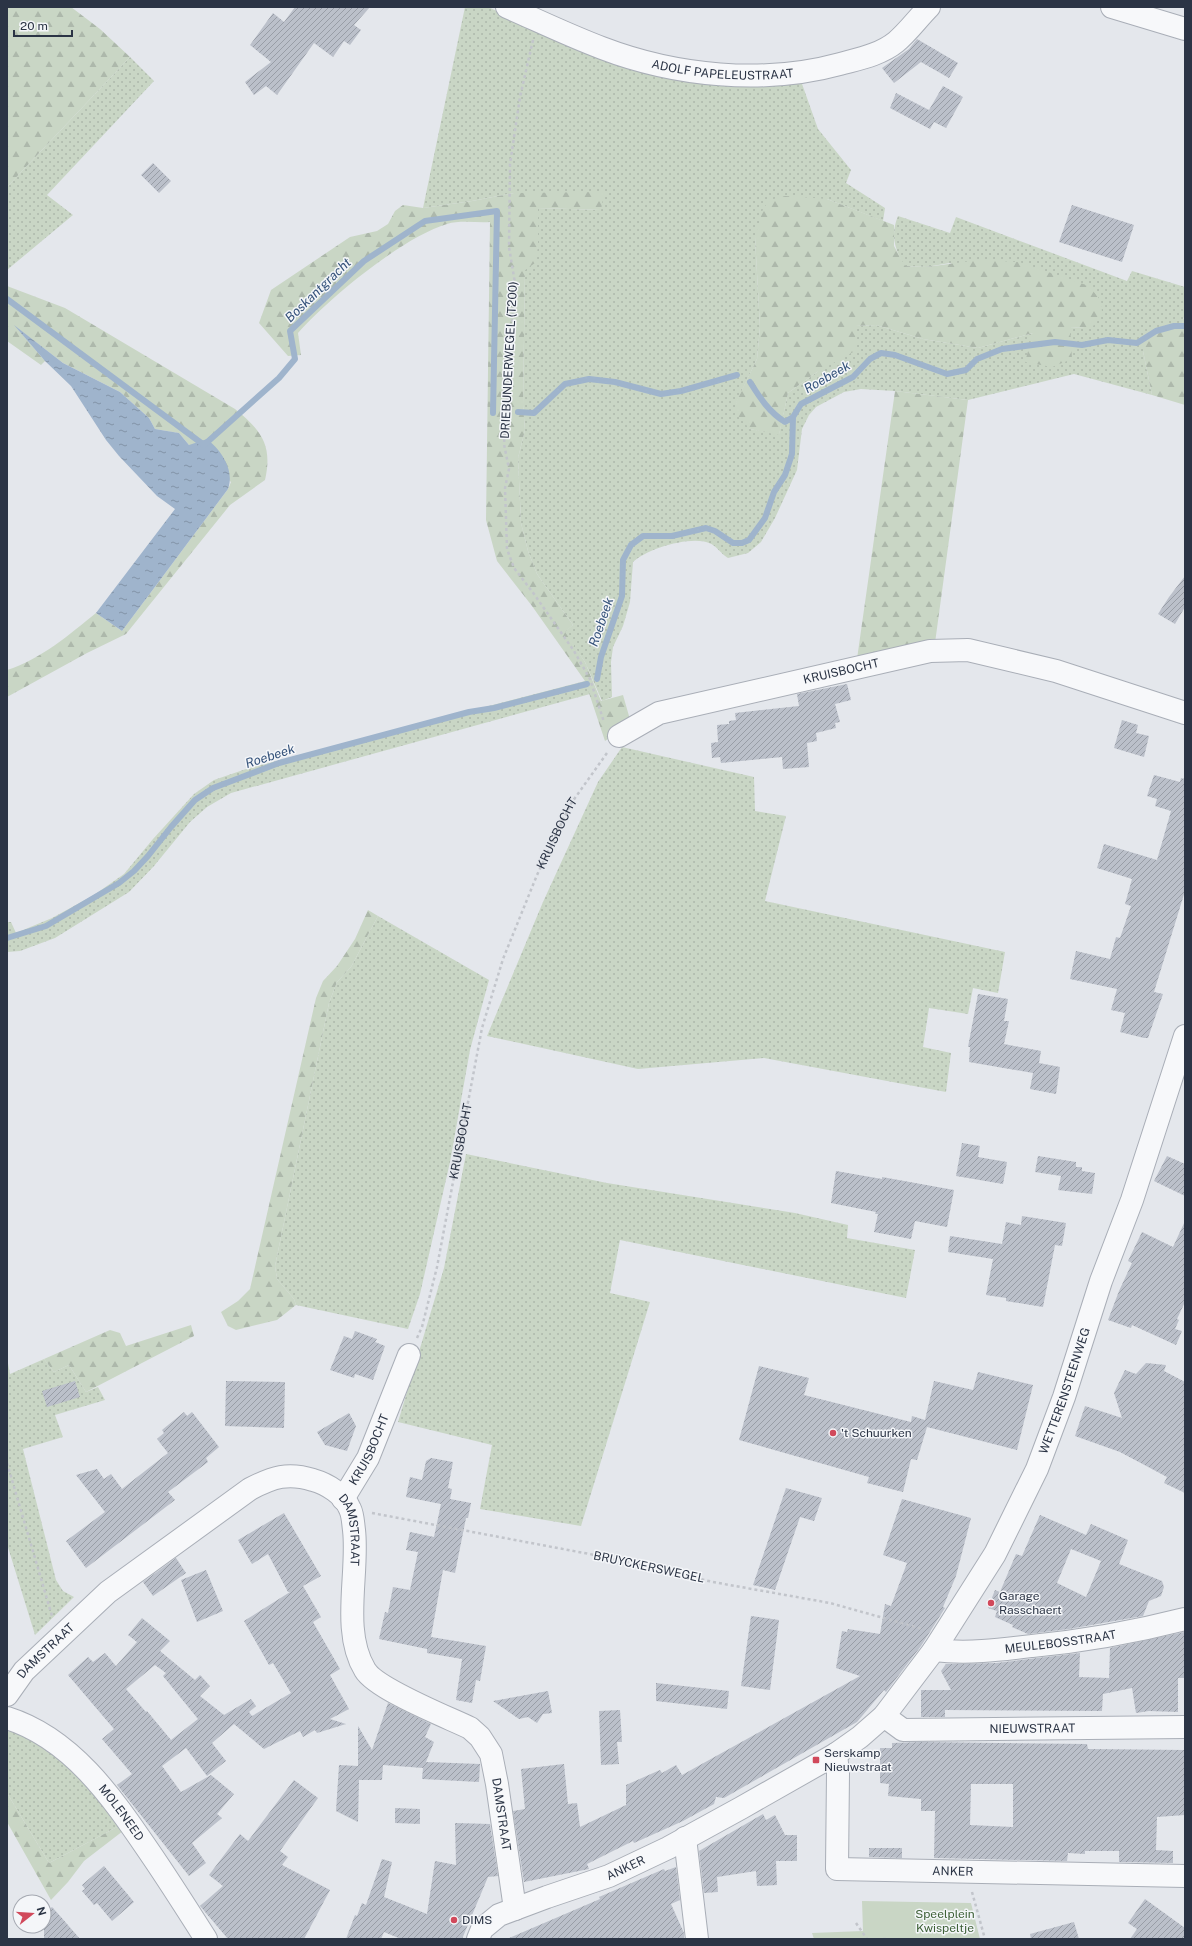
<svg xmlns="http://www.w3.org/2000/svg" width="1192" height="1946" viewBox="0 0 1192 1946" font-family="'Public Sans',sans-serif">
  <style>
    .grass { fill: url(#grass-dots) }
    .forest { fill: url(#forest-firs) }
    .park { fill: #c9d6c5 }
    .water { fill: url(#water-ripples) }
    .lines { fill: none; stroke-linecap: round; stroke-linejoin: round }
    .stream { stroke: #9fb4cc; stroke-width: 6 }
    .building { fill: url(#building-hatch); fill-rule: evenodd }
    .minor-casing { stroke: #a9aeb7; stroke-width: 24 }
    .path { stroke: #c2c5cb; stroke-width: 2.5; stroke-dasharray: 3 3; stroke-linecap: butt }
    .minor { stroke: #f7f8fa; stroke-width: 22 }
    .poi-dot { fill: #d1495b; stroke: #f4f6f9; stroke-width: 1.5 }
    .labels { text-anchor: middle; dominant-baseline: central; stroke-width: 3; stroke-linejoin: round; paint-order: stroke }
    .street-label { font-size: 12px; fill: #2b3445; stroke: #f4f6f9 }
    .poi-label { font-size: 12px; fill: #2b3445; stroke: #f4f6f9; text-anchor: start }
    .park-label { font-size: 12px; fill: #3f6138; stroke: #f4f6f9 }
    .water-label { font-size: 13px; font-style: italic; fill: #34527a; stroke: #f4f6f9 }
  </style>
  <defs>
    <pattern id="grass-dots" width="8" height="8" patternUnits="userSpaceOnUse"><rect width="8" height="8" fill="#c9d6c5"/><path d="M2 2h.1M6 6h.1" fill="none" stroke="#adb8ab" stroke-width="1.8" stroke-linecap="round"/></pattern>
    <pattern id="forest-firs" width="22" height="20" patternUnits="userSpaceOnUse"><rect width="22" height="20" fill="#c9d6c5"/><path d="M5 1l3.5 6h-7zM16 11l3.5 6h-7z" fill="#adb8ab"/></pattern>
    <pattern id="water-ripples" width="26" height="14" patternUnits="userSpaceOnUse"><rect width="26" height="14" fill="#9fb4cc"/><path d="M2 4q2-2 4 0t4 0M15 11q2-2 4 0t4 0" fill="none" stroke="#8293a7"/></pattern>
    <pattern id="building-hatch" width="6" height="6" patternUnits="userSpaceOnUse"><rect width="6" height="6" fill="#bbc0ca"/><path d="M-1 1l2-2M0 6l6-6M5 7l2-2" fill="none" stroke="#989da6"/></pattern>
  </defs>
  <rect width="100%" height="100%" fill="#e4e7ec"/>
  <!-- grass -->
  <path class="grass" d="M465,7H488L562,41L801,81L818,129L851,170L846,183L885,208L883,221L827,199L755,237L760,327L757,359L736,403L750,429L779,434L788,393L817,372L856,326L876,325L923,339L978,348L1033,333L1070,327L1085,328L950,263L926,267L904,266C895,248 890,236 898,216L950,233L956,217L1127,281L1132,271L1185,287V313L1181,328H1173L1143,351L1152,395L1074,374L968,400L895,391L861,389L844,392L816,407L809,415L802,429L797,470L775,518L761,542L748,553L728,558C721,554 717,546 709,543C691,535 646,549 633,562L630,602L623,626L613,647L611,662L612,697L602,701L585,662L564,632L573,625L537,574L528,551L521,523L518,458L525,430L523,405L525,270L538,247V208L601,210L514,193L472,201L423,208Z
    M130,57L154,81L47,195L73,215L7,270V187Z
    M585,681L590,694L231,793L207,807L190,822L154,866L129,892L55,938L20,951L7,952V922H11L16,933L52,918L94,895L124,874L153,839L194,794L214,780L249,768Z
    M622,747L754,777L755,811L786,816L765,901L1005,952L998,993L973,988L968,1014L929,1008L923,1047L951,1053L946,1092L764,1058L638,1069L487,1036L543,902L598,782Z
    M378,916L489,980L470,1050L450,1162L420,1294L408,1329L296,1305L294,1299L277,1279L275,1266L329,1003L337,982L351,967Z
    M466,1154L607,1183L795,1213L848,1225L847,1238L915,1250L906,1298L620,1240L610,1293L650,1302L581,1526L480,1509L492,1445L398,1422L444,1268Z
    M7,1358L10,1374L44,1359L54,1372L69,1365L86,1392L98,1387L105,1400L55,1415L63,1437L23,1449L56,1580L63,1591L74,1597L35,1635L7,1544Z
    M7,1731C50,1738 93,1794 119,1826L49,1863L7,1793Z"/>
  <!-- forest -->
  <path class="forest" d="M7,7H71L100,29L130,57L7,187Z
    M604,192L601,210L538,208V247L535,263L525,270L523,405L525,430L518,458L521,523L528,551L537,574L573,625L565,632L585,662L601,701L623,695L631,723L605,741L585,681L532,606L497,561L486,520L490,222C477,223 460,220 447,224C403,237 329,298 298,333L301,355L288,356L259,323L271,290L350,237L377,231L388,224L395,211L403,205L423,208L472,201L514,193Z
    M785,196L827,199L894,225V246L905,266L926,267L979,260L1019,262L1089,286L1101,301L1102,313L1095,325L1085,328L1070,327L1072,359L1052,367L1025,362L1033,333L978,348L923,339L876,325L856,326L855,351L817,372L788,393L779,435L750,429L737,415L736,402L757,359L760,327L755,237L763,209L770,200Z
    M7,286L65,308L235,409C261,430 273,445 265,480L230,505L126,634L87,653L7,697V670C40,660 70,634 96,613L122,631L228,489L231,482L189,445L179,433L155,429L149,418L120,392L63,363L16,327L45,361L41,365L7,341Z
    M1183,319L1185,320V405L1152,395L1143,351L1146,336L1173,328H1181Z
    M895,391L968,400L935,643L857,659Z
    M368,910L378,916L351,967L337,982L329,1003L275,1266L277,1279L294,1299L296,1305L277,1320L236,1330L228,1326L221,1312L238,1301L250,1289L316,998L323,981L337,966L355,939Z
    M191,1325L194,1336L86,1392L69,1365L54,1372L44,1359L110,1330L120,1333L126,1346Z
    M7,1793L49,1863L119,1826L123,1831L84,1861L68,1882L51,1900L7,1822Z"/>
  <!-- park -->
  <path class="park" d="M862,1901L971,1903L980,1939H814L812,1933L863,1931Z"/>
  <!-- water -->
  <path class="water" d="M14,325L63,363L120,392L149,418L155,429L179,433L189,445L207,439C221,450 235,470 228,489L122,631L96,613L175,509L157,496L119,456L106,440L71,386L45,361Z"/>
  <g class="lines">
    <!-- stream -->
    <path class="stream" d="M7,299L204,445L279,378L295,359L290,331L364,261L425,221L497,211L493,413
      M750,382C760,398 769,412 785,422L793,417
      M518,412L534,413L565,384L589,379L615,382L661,394L681,391L737,375
      M597,679L601,657L622,596L623,560L631,545L643,536H672L706,528L715,531L733,543H742L749,540L765,518L774,492L785,475L792,454L793,417L801,404L853,377L870,359L881,353L895,355L947,374L966,370L977,359L1002,349L1055,342L1082,345L1108,340L1137,343L1156,331L1174,326H1185
      M7,938L46,926L119,883L134,871L148,856L171,827L195,800L213,788L279,763L469,712L494,708L587,684"/>
  </g>
  <!-- building -->
  <path class="building" d="M295,7H370L354,25L361,30L350,45L344,41L333,57L314,43L277,95L266,86L254,95L245,82L271,62L250,45L273,13L284,22Z
    M917,39L958,63L949,78L921,62L894,83L882,68L909,49Z
    M943,86L963,97L946,128L934,122L930,129L890,108L896,93L929,110Z
    M153,163L171,181L159,193L141,175Z
    M1072,205L1134,225L1122,262L1059,242Z
    M1185,576V607L1175,624L1158,614L1169,597Z
    M847,684L851,700L835,704L840,722L835,723L836,728L816,733L817,741L807,743L809,767L783,769L782,757L721,763L720,757L712,758L711,743L718,742L717,725L729,724V721L736,720L735,713L799,706L797,694Z
    M1122,720L1138,725L1136,733L1149,736L1144,757L1114,748Z
    M1154,775L1180,782L1181,778L1185,779V891L1154,992L1163,994L1148,1038H1144L1120,1032L1125,1013L1111,1010L1117,989L1070,979L1076,951L1110,959L1116,937L1120,938L1131,906L1125,904L1132,879L1097,868L1104,844L1157,860L1171,811L1155,806L1157,799L1147,796Z
    M978,994L1008,999L1004,1021H1009L1004,1044L1041,1051L1039,1063L1060,1067L1056,1094L1030,1089L1033,1073L969,1062L970,1047H968Z
    M962,1143L980,1146L978,1157L1007,1162L1003,1184L956,1176Z
    M1038,1156L1076,1162V1167H1082V1171L1095,1173L1092,1194L1058,1190L1061,1176L1035,1172Z
    M1167,1156L1185,1164V1196L1154,1181Z
    M836,1171L882,1179V1177L954,1190L947,1227L915,1221L911,1239L874,1232L878,1214H875L876,1212L831,1203Z
    M1022,1216L1066,1223L1062,1246L1055,1245L1043,1307L1006,1301V1298L986,1295L993,1259L948,1252L950,1236L1002,1244L1006,1222L1021,1225Z
    M1185,1221V1302L1177,1319L1179,1320L1175,1329L1182,1331L1176,1345L1132,1325L1131,1328L1108,1320L1119,1291L1132,1263L1128,1261L1142,1232L1173,1247Z
    M355,1331L377,1339L375,1342L385,1346L373,1380L355,1374L354,1378L330,1370L344,1336L352,1339Z
    M1146,1363L1166,1365L1164,1371L1185,1382V1493L1164,1483L1167,1477L1120,1452L1075,1436L1085,1406L1122,1418L1114,1393L1125,1370L1136,1374Z
    M759,1366L809,1378L804,1395L911,1422L912,1416L925,1420L934,1381L973,1390L978,1372L1033,1385L1017,1450L927,1427L917,1460L911,1459L903,1492L867,1483L869,1477L739,1440Z
    M75,1381L80,1397L47,1407L42,1391Z
    M226,1381L285,1382L284,1428L225,1426Z
    M184,1412L187,1416L192,1412L219,1447L206,1458L208,1462L168,1492L175,1500L86,1568L66,1541L105,1512L76,1475L97,1469L104,1479L111,1474L122,1489L168,1453L157,1439L164,1433L162,1430Z
    M349,1413L356,1426L347,1451L325,1445L317,1432Z
    M431,1458L453,1462L448,1488L452,1489L450,1499L471,1503L468,1518H466L455,1573L443,1570L431,1637L486,1646L480,1681L476,1680L472,1703L456,1700L462,1659L427,1653V1649L379,1639L385,1612L388,1613L393,1587L410,1590L418,1552L406,1550L410,1532L434,1537L441,1504L406,1497L410,1477L422,1480L426,1461Z
    M786,1488L822,1498L814,1521L800,1517L775,1590L753,1585Z
    M902,1499L971,1518L956,1576L943,1607L945,1608L921,1646L886,1692L884,1690L857,1722L724,1798L716,1797L714,1804L683,1821L634,1843L633,1841L587,1864L589,1869L524,1882L513,1811L525,1809L521,1769L564,1764L568,1804L577,1803L580,1827L626,1805V1785L660,1770L662,1773L676,1765L682,1775L860,1676L836,1668L842,1631L847,1632L848,1629L880,1634L885,1604L891,1606L907,1563L883,1555Z
    M284,1513L321,1576L303,1586L321,1617L313,1622L340,1669L330,1675L349,1709L330,1719L346,1724L317,1733L315,1730L303,1737L300,1731L264,1749L234,1724L212,1743L226,1761L207,1776L186,1748L162,1766L181,1792L211,1775L234,1794L217,1814L222,1818L192,1843L206,1863L189,1876L117,1785L132,1774L102,1739L114,1729L68,1675L88,1657L93,1662L105,1653L116,1666L137,1642L128,1635L142,1618L170,1641L160,1651L195,1680L200,1675L210,1686L200,1696L224,1715L251,1699L256,1706L249,1712L252,1716L291,1693L273,1663L269,1665L244,1621L290,1592H288L268,1554L252,1564L238,1540ZM155,1665L166,1673L163,1676L198,1719L171,1740L147,1711L146,1712L126,1689Z
    M1040,1515L1086,1535L1091,1524L1128,1540L1119,1564L1162,1581L1164,1587L1161,1596L1149,1601L1143,1616L1069,1629L1028,1634L1012,1627L1013,1625L995,1617L997,1611L988,1608L995,1590L1000,1592L1016,1554L1022,1556ZM1071,1549L1101,1561L1086,1597L1057,1583Z
    M176,1558L186,1573L153,1596L143,1582Z
    M206,1570L223,1611L197,1622L181,1580Z
    M751,1616L779,1620L770,1690L741,1686Z
    M1184,1632L1185,1678H1178V1712L1149,1711L1136,1713L1132,1688L1103,1694L1102,1711L945,1710V1717H921V1690H951L941,1671L946,1664L996,1663L1080,1653L1079,1677L1109,1678L1110,1648Z
    M656,1683L729,1691L727,1709L656,1701Z
    M548,1691L552,1713L543,1714L537,1723L528,1717L519,1719L493,1701Z
    M388,1703L431,1724L425,1737L434,1742L426,1762L480,1764L479,1782L422,1779L423,1768L383,1765L382,1780H359L358,1822L336,1811L339,1765L358,1766V1726L372,1750Z
    M620,1710L622,1742H617L619,1764L601,1765L599,1711Z
    M921,1742L1087,1744L1088,1749L1185,1750V1815L1157,1817L1156,1850L1173,1851V1863L1119,1862V1851H1085V1854L1068,1853L1067,1861L934,1858L935,1811H921V1799L888,1796L889,1784L880,1783V1748H892V1743ZM971,1784H1013V1827L970,1825Z
    M294,1780L318,1798L280,1851L288,1857L282,1865L330,1890L304,1939H228L200,1906L223,1886L209,1875L240,1834L248,1841Z
    M395,1808L420,1809V1824L395,1823Z
    M763,1814L766,1820L775,1815L785,1835H797V1861H776L777,1885L757,1886L756,1871L717,1877L718,1892L704,1893L699,1851Z
    M455,1823L490,1824L498,1876L488,1877L462,1939H401L384,1932L381,1939H346L355,1915L357,1916L362,1903L366,1905L382,1859L392,1862L384,1897L427,1914L435,1861L456,1865Z
    M869,1848H902V1858L869,1857Z
    M104,1866L134,1902L112,1921L97,1903L94,1905L82,1891L85,1889L82,1885Z
    M676,1867L680,1900L671,1904L684,1933V1939H507L600,1899L599,1897L664,1869L665,1871Z
    M1145,1899L1185,1928V1939H1130L1137,1929L1128,1923Z
    M52,1907L61,1917L80,1939H44V1914Z
    M1074,1922L1079,1939H1031L1030,1934Z"/>
  <g class="lines">
    <defs>
      <g id="minor">
        <path id="s2" d="M507,7C539,21 570,36 602,48C675,76 764,85 840,64C858,59 880,55 896,42C908,32 918,18 929,7"/>
        <path d="M1112,7L1185,29"/>
        <path id="s3" d="M619,736L659,713L930,651L968,650L1056,671L1185,713"/>
        <path id="s4" d="M343,1499L368,1458L409,1355"/>
        <path id="s5" d="M934,1650C967,1654 999,1650 1032,1646C1084,1641 1134,1632 1185,1619"/>
        <path id="s6" d="M7,1695L24,1671L108,1592L250,1489C273,1477 288,1472 313,1480C327,1484 344,1494 350,1509C353,1515 353,1523 354,1530C359,1573 341,1631 365,1670C376,1689 447,1717 470,1728L480,1737L491,1754L497,1784L515,1909"/>
        <path id="s7" d="M884,1716L903,1730L1185,1727"/>
        <path id="s8" d="M7,1718C71,1738 112,1797 148,1850C168,1879 187,1909 206,1939"/>
        <path id="s9" d="M836,1754L838,1773L837,1869L1185,1876"/>
        <path d="M685,1838L697,1939"/>
        <path id="s10" d="M478,1939L482,1929L499,1915L547,1897L609,1876L668,1848L741,1808L836,1754L860,1737L884,1716L934,1650L995,1554L1037,1469L1064,1397L1101,1281L1132,1200L1185,1036"/>
      </g>
    </defs>
    <!-- minor casing -->
    <use href="#minor" class="minor-casing"/>
    <!-- path -->
    <g class="path">
      <path d="M533,40L520,97L510,164L509,247L515,283L504,444L509,469L505,488L507,549L514,568L534,594L574,651L590,679L604,722"/>
      <path id="s1" d="M417,1338L422,1327L437,1267L482,1028L503,959L537,875L570,805L607,753"/>
      <path d="M7,1463L52,1616"/>
      <path d="M372,1513L600,1556L713,1582L830,1603L923,1629"/>
      <path d="M972,1892L985,1939"/>
      <path d="M856,1923L867,1939"/>
      <path d="M883,1939H886"/>
    </g>
    <!-- minor -->
    <use href="#minor" class="minor"/>
  </g>
  <!-- markers -->
  <g class="poi-dot">
    <circle cx="833" cy="1433" r="4"/>
    <circle cx="991" cy="1603" r="4"/>
    <rect x="812" y="1756" width="8" height="8" rx="2"/>
    <circle cx="454" cy="1920" r="4"/>
  </g>
  <g class="labels">
    <!-- street labels -->
    <g class="street-label">
      <text stroke="none"><textPath href="#s2" startOffset="227">ADOLF PAPELEUSTRAAT</textPath></text>
      <text transform="translate(509 360) rotate(-87)">DRIEBUNDERWEGEL (T200)</text>
      <text stroke="none"><textPath href="#s3" startOffset="233">KRUISBOCHT</textPath></text>
      <text stroke="none"><textPath href="#s1" startOffset="526">KRUISBOCHT</textPath></text>
      <text stroke="none"><textPath href="#s1" startOffset="202">KRUISBOCHT</textPath></text>
      <text stroke="none"><textPath href="#s10" startOffset="843">WETTERENSTEENWEG</textPath></text>
      <text stroke="none"><textPath href="#s4" startOffset="56">KRUISBOCHT</textPath></text>
      <text stroke="none"><textPath href="#s6" startOffset="455">DAMSTRAAT</textPath></text>
      <text transform="translate(649 1567) rotate(12)">BRUYCKERSWEGEL</text>
      <text stroke="none"><textPath href="#s5" startOffset="127">MEULEBOSSTRAAT</textPath></text>
      <text stroke="none"><textPath href="#s6" startOffset="59">DAMSTRAAT</textPath></text>
      <text stroke="none"><textPath href="#s7" startOffset="153">NIEUWSTRAAT</textPath></text>
      <text stroke="none"><textPath href="#s8" startOffset="151">MOLENEED</textPath></text>
      <text stroke="none"><textPath href="#s6" startOffset="814">DAMSTRAAT</textPath></text>
      <text stroke="none"><textPath href="#s10" startOffset="168">ANKER</textPath></text>
      <text stroke="none"><textPath href="#s9" startOffset="231">ANKER</textPath></text>
    </g>
    <!-- poi labels -->
    <g class="poi-label">
      <text x="841" y="1433">'t Schuurken</text>
      <text x="999" y="1596">Garage<tspan x="999" dy="14">Rasschaert</tspan></text>
      <text x="824" y="1753">Serskamp<tspan x="824" dy="14">Nieuwstraat</tspan></text>
      <text x="462" y="1920">DIMS</text>
    </g>
    <!-- park labels -->
    <g class="park-label">
      <text x="945" y="1914">Speelplein<tspan x="945" dy="14">Kwispeltje</tspan></text>
    </g>
    <!-- water labels -->
    <g class="water-label">
      <text transform="translate(318 290) rotate(-44)">Boskantgracht</text>
      <text transform="translate(827 377) rotate(-30)">Roebeek</text>
      <text transform="translate(601 622) rotate(-71)">Roebeek</text>
      <text transform="translate(270 756) rotate(-18)">Roebeek</text>
    </g>
  </g>
  <!-- border -->
  <rect width="1192" height="1946" fill="none" stroke="#2b3445" stroke-width="16"/>
  <!-- north arrow -->
  <g transform="translate(32 1914) rotate(73)"><circle r="19" fill="#f4f6f9" stroke="#a4a8b1"/>
  <path d="M0-3L7 15L0 10L-7 15Z" fill="#d1495b"/>
  <text y="-6" font-size="11" font-weight="bold" text-anchor="middle" fill="#2b3445">N</text>
  </g>
  <!-- scale -->
  <path d="M14 30v6h58v-6" fill="none" stroke="#2b3445" stroke-width="2"/>
  <text x="20" y="30" font-size="12" fill="#2b3445" stroke="#f4f6f9" stroke-width="3" paint-order="stroke">20 m</text>
</svg>
